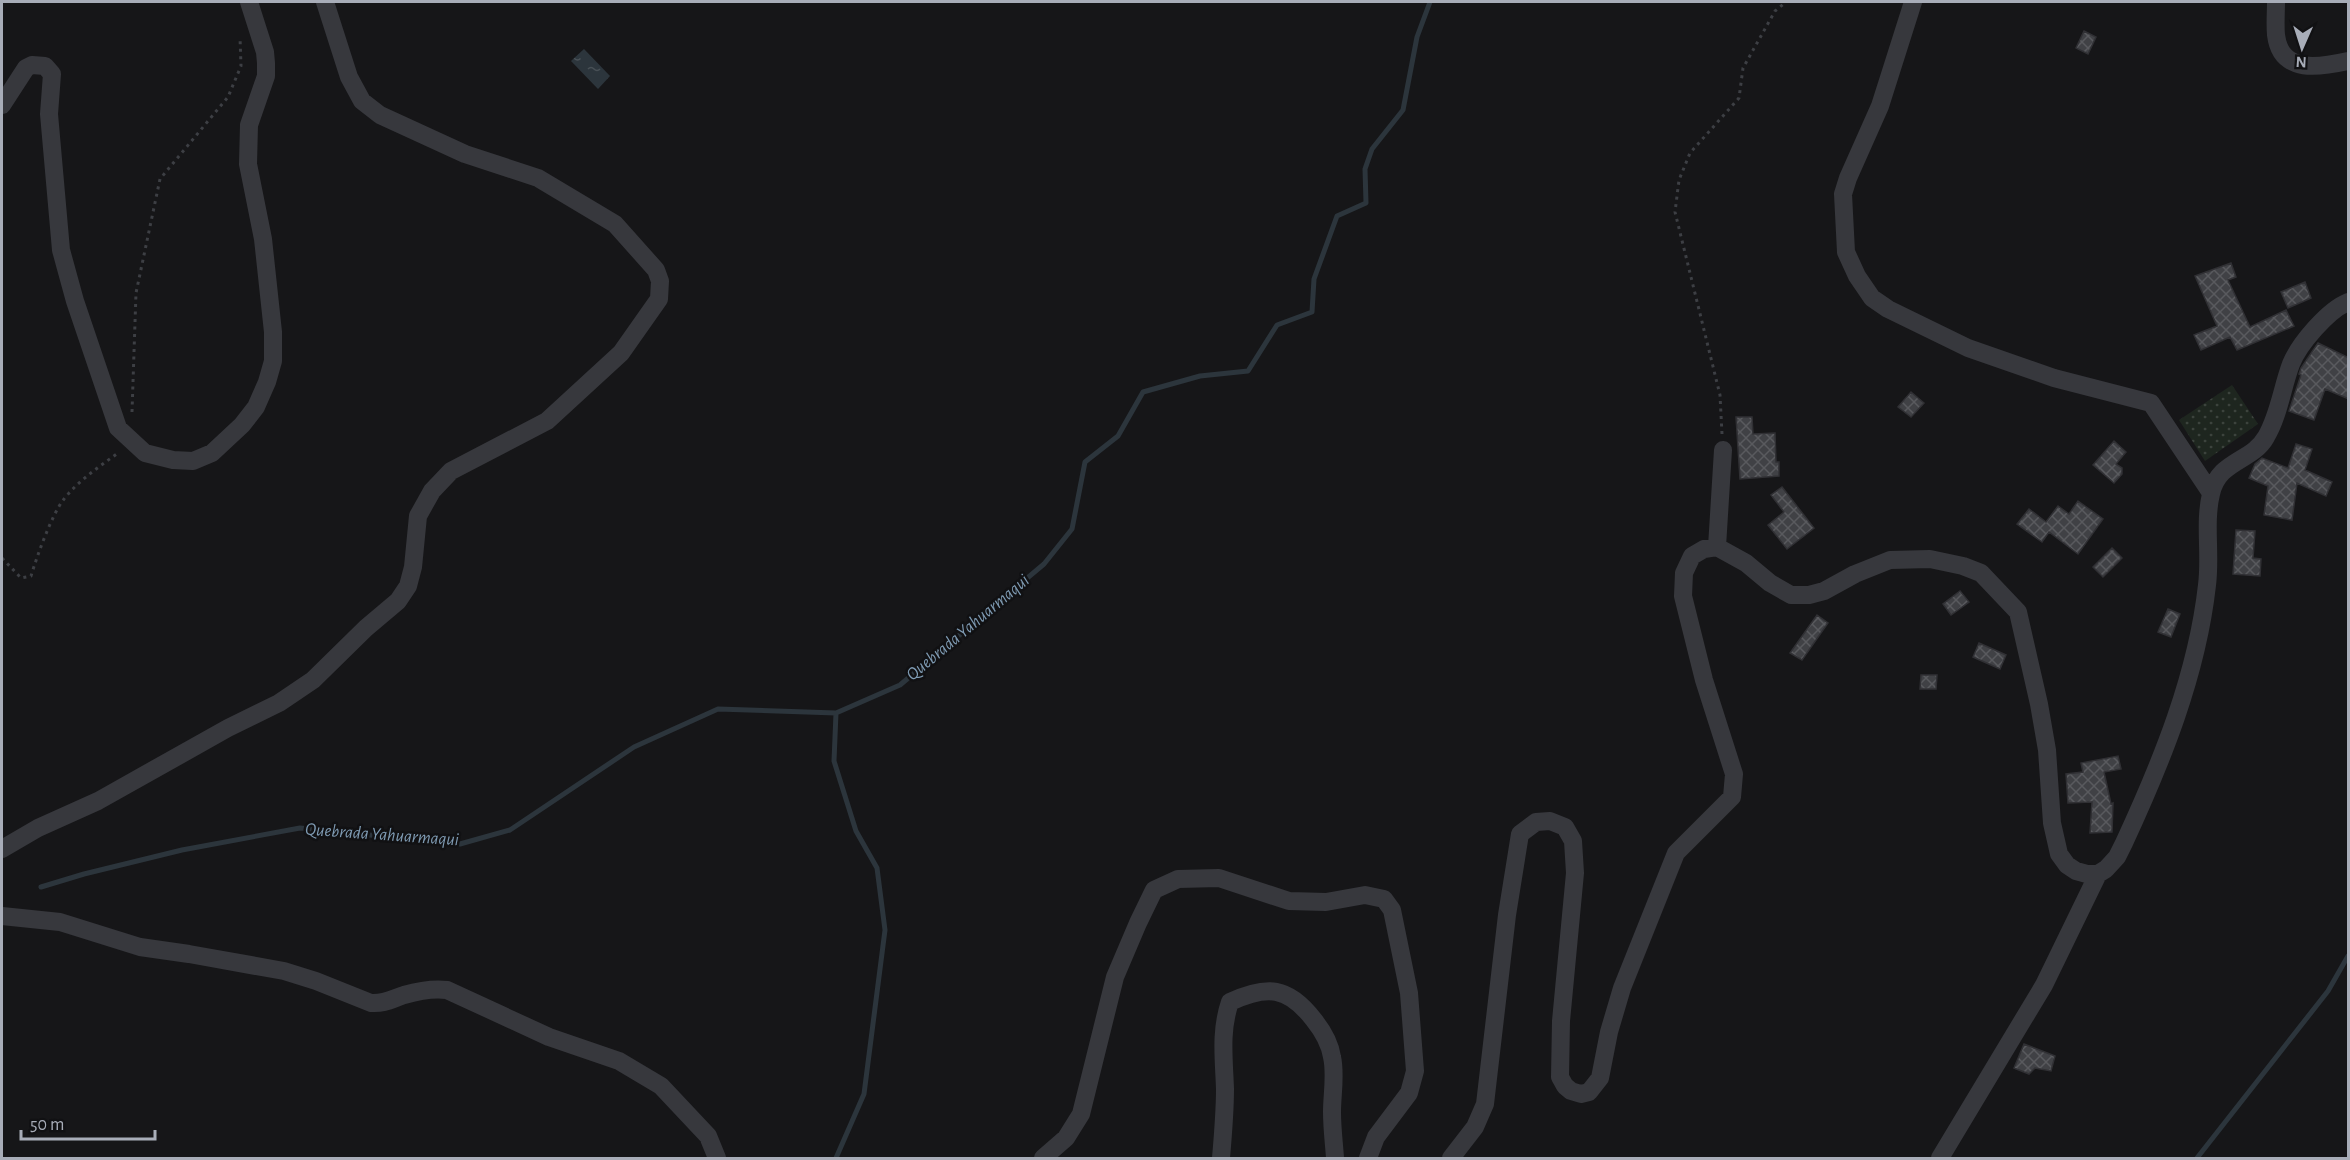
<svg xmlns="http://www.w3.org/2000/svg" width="2350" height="1160" viewBox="0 0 2350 1160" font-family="'Alegreya Sans',sans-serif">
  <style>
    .park { fill: url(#park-dots) }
    .water { fill: url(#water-ripples) }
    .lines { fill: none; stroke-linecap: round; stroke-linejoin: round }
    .stream { stroke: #2c353c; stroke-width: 5 }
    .building { fill: url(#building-cross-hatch); stroke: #303034; stroke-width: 1.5 }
    .path { stroke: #3d3f44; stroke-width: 3; stroke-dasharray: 3 4.5; stroke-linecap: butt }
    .minor { stroke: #37383d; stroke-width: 18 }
    .labels { text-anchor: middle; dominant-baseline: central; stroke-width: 5; stroke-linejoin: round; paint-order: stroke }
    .water-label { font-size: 18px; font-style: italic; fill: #7f9bb3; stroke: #111113 }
  </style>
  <defs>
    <pattern id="park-dots" width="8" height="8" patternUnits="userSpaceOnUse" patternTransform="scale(1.5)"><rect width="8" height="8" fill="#1e261f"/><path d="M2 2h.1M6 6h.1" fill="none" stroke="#3c433d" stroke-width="1.8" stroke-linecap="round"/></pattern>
    <pattern id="water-ripples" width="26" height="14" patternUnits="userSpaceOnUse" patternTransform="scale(1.5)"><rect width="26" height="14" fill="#2c353c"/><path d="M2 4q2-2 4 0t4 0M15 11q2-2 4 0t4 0" fill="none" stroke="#485056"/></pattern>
    <pattern id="building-cross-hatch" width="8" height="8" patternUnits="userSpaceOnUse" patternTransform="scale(1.5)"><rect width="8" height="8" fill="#404145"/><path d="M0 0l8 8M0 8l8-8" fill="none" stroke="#595a5e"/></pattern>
  </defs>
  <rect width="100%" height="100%" fill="#161618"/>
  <!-- park -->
  <path class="park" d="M2232,385L2258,424L2205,461L2179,420Z"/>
  <!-- water -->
  <path class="water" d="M584,49L610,76L598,89L571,61Z"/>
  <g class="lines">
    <!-- stream -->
    <path class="stream" d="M836,713L834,761L856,831L877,868L885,930L864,1094L836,1158
      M41,887L84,874L182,850L300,828L460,844L510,830L634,747L718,709L836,713L900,685L1044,564L1072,529L1085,462L1118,436L1143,392L1200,376L1248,371L1277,325L1312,312L1314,279L1337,216L1366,203L1365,169L1372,149L1403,110L1417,37L1430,2
      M2197,1158L2328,991L2348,956"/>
  </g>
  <!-- building -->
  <path class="building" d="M2084,31L2096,37L2088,54L2076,48Z
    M2231,263L2236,277L2228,280L2250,327L2286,310L2294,326L2237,350L2230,337L2201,350L2194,335L2217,326L2195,276Z
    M2305,282L2311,298L2288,308L2281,292Z
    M2318,343L2349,358V399L2325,389L2314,420L2289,411L2301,375L2299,374L2301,368Z
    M1911,392L1924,403L1911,417L1898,407Z
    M1736,417H1752L1753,434L1775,433L1776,462H1779V476L1740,479Z
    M2114,441L2126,452L2116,464L2122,468V474L2114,483L2093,465Z
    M2296,444L2312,449L2305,470L2332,482L2326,496L2297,483L2292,520L2264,515L2268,486L2249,478L2255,464L2262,458L2288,468Z
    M1782,487L1814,528L1787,549L1768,525L1784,512L1771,495Z
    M2078,501L2103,519L2078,554L2049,532L2042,542L2017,524L2029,509L2046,522L2058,506L2069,514Z
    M2236,530L2255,531L2253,558L2261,559L2260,576L2233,574Z
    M2112,548L2122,558L2103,577L2093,567Z
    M1960,591L1969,602L1951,615L1943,604Z
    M2168,609L2180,614L2171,637L2158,632Z
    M1817,615L1828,623L1802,660L1790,653Z
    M1979,643L2006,655L2000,669L1973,657Z
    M1921,675H1937L1936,689H1920Z
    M2118,756L2121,769L2104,772L2111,804L2113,803L2112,832L2090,833L2092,802L2068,803L2066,774L2083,772L2081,763Z
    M2024,1044L2055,1056L2051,1071L2035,1068L2029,1074L2014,1068Z"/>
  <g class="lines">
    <!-- path -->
    <path class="path" d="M132,412L136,293L160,179L228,97L241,66L240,37
      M1722,434L1720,395L1675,212L1679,180L1690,153L1739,98L1743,68L1775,11L1786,2
      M2,558L21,578L31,576C37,556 52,514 64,499C79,480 99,467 118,453"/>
    <!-- minor -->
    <path class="minor" d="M1913,2L1880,106L1848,178L1843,194L1846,252L1857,276L1872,298L1888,309L1968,348L2054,378L2151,403L2211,493
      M2276,2C2276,12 2275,24 2276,35C2281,75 2321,67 2348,61
      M2,105L26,68L32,65L45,66L52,74L49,114L61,250L75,301L118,428L145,453L173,460L193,461L212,453L242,425L256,407L267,382L273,361V332L263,239L248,164L249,125L266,76V63L265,52L249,2
      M1717,547L1723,450
      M2,849L38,828L98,801L228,728L279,703L313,680L366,628L398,601L408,586L413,567L418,516L432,491L451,471L547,421L621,353L659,299L660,281L656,270L615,224L538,178L465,154L380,115L362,101L349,77L325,2
      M2,916L60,922L140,947L189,954L284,971L316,981L371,1003C384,1004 392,999 404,995C418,991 432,988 447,990L549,1037L619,1061L661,1086L708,1136L717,1158
      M1043,1158L1066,1138L1081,1114L1115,977L1138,923L1154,890L1178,879L1219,878L1289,901L1326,902L1365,895L1384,899L1392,910L1409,993L1415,1071L1409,1093L1376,1137L1368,1158
      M1221,1158C1223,1135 1225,1112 1225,1089C1224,1059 1220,1031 1230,1002C1267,985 1288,986 1314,1020C1322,1030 1330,1044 1332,1057C1336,1074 1332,1094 1332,1112C1332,1128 1334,1143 1335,1158
      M1451,1158L1475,1127L1485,1104L1507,915L1520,834L1536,822L1550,821L1565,827L1573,841L1575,873L1561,1021L1560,1077L1565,1086L1571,1091L1581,1094L1589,1092L1600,1078L1609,1032L1622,988L1676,853L1732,797L1734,774L1704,680L1683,596L1684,573L1692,556L1704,549L1717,547L1746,563L1770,583L1791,595H1809L1824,591L1855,574L1890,560L1930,559L1963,566L1981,573L2018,612L2039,704L2047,750L2052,823L2059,854L2067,865L2076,871L2087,874H2098L2106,869L2117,857L2124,843C2162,761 2197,675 2207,585C2211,555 2204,523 2211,494C2218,460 2252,462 2266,437C2279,415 2282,388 2291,364C2299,344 2328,310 2348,302
      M1940,1158L2044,985L2098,874"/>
  </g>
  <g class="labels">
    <!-- water labels -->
    <g class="water-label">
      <text transform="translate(968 628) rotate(-40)">Quebrada Yahuarmaqui</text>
      <text transform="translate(382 835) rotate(4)">Quebrada Yahuarmaqui</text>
    </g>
  </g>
  <!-- border -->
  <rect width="2350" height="1160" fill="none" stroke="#a8adb8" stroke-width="6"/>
  <!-- north arrow -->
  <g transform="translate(2302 48) rotate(183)" stroke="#111113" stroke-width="4.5" paint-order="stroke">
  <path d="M0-4.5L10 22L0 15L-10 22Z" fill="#a8adb8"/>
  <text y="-9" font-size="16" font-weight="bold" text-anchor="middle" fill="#a8adb8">N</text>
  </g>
  <!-- scale -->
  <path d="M21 1130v9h134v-9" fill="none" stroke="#a8adb8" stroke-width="3"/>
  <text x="30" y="1130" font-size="18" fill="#a8adb8" stroke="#111113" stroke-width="4.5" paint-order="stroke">50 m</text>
</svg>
